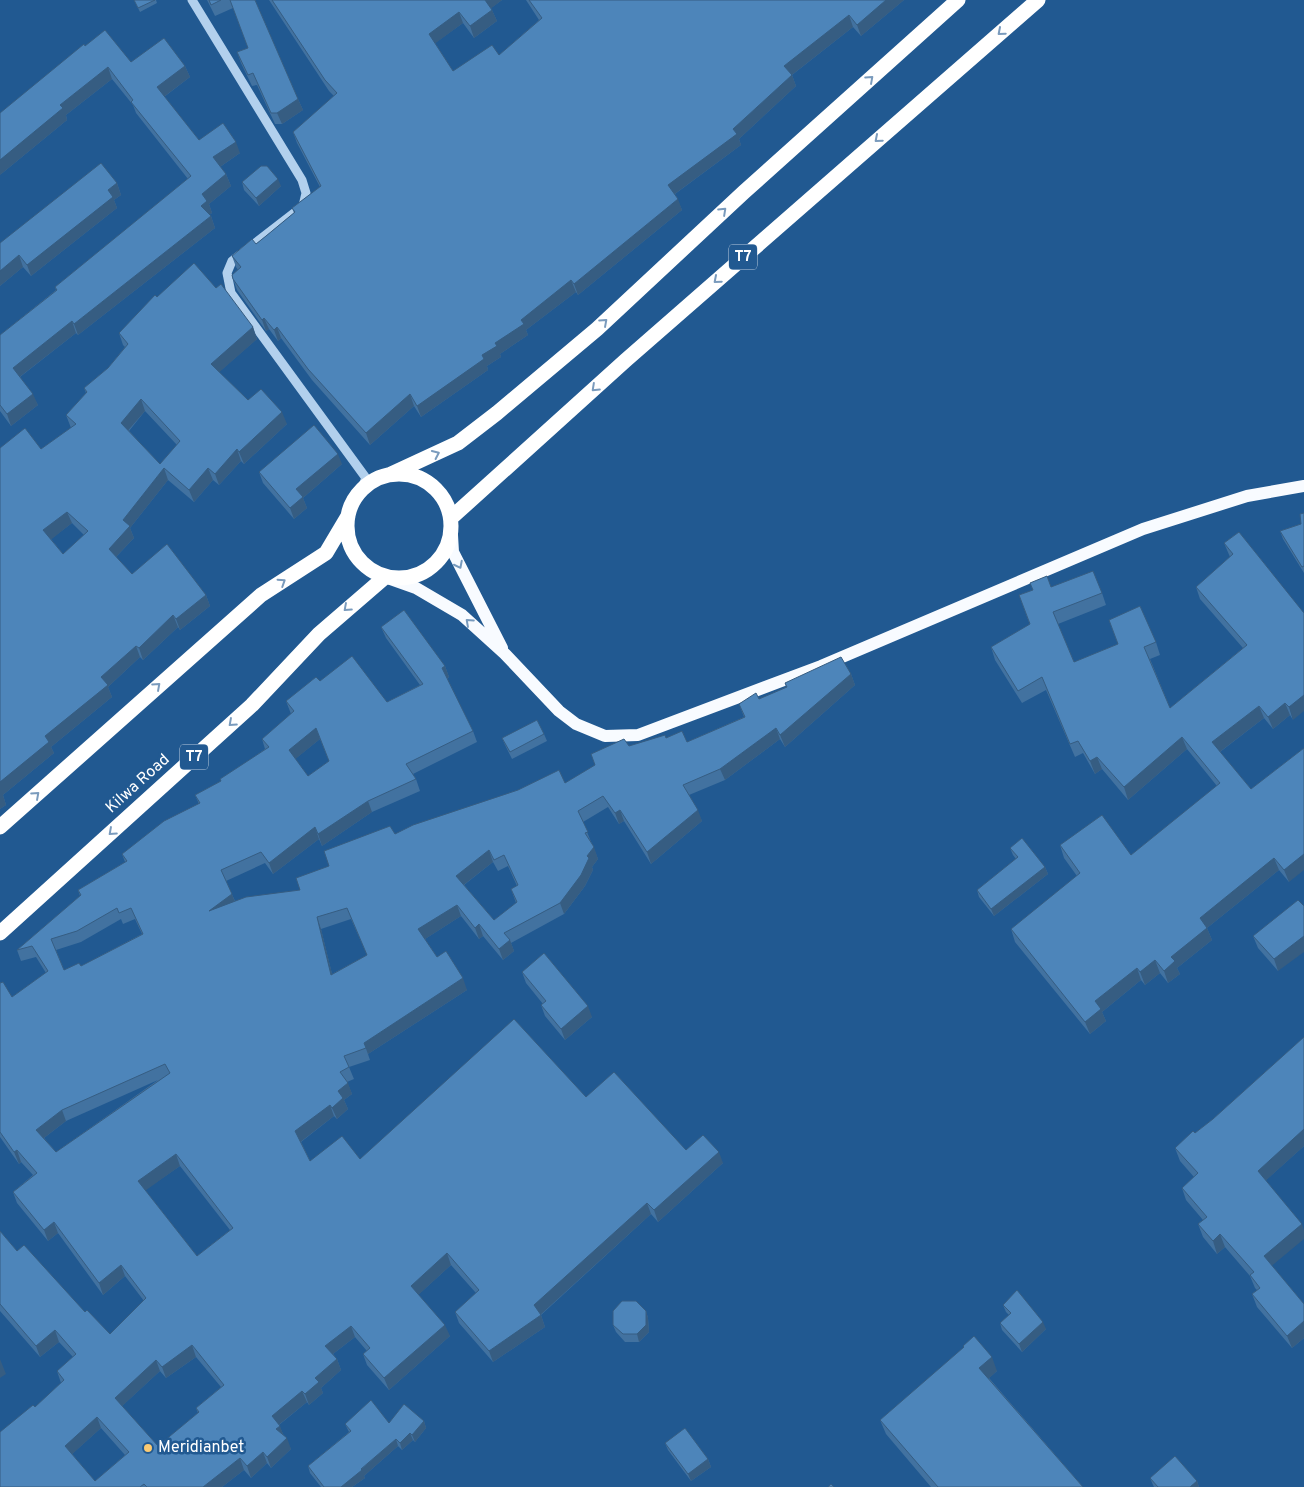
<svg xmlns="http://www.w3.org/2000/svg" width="1304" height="1487" viewBox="0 0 1304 1487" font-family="Overpass,sans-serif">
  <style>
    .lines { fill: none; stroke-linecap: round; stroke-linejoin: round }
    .minor { stroke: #b2d0ed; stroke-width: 9 }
    .major { stroke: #f8fbff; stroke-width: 12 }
    .highway { stroke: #fff; stroke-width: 15 }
    .wall { fill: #4272a0; fill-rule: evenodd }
    .shaded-wall { fill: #365d82 }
    .building { fill: #4d85ba; stroke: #365d82; fill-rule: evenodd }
    .oneway { stroke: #7a9bbd }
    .oneway2 { stroke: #779abd }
    .poi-dot { fill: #faca73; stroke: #215991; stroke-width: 2 }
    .labels { text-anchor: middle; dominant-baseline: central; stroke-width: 5; stroke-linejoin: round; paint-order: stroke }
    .shield { fill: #215991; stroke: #bccdde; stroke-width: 1 }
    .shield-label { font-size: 15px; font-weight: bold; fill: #fff }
    .street-label { font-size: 16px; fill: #fff; stroke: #215991 }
    .poi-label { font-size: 16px; fill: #fff; stroke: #215991; text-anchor: start }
  </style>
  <rect width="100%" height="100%" fill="#215991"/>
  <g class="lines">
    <!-- minor -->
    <path class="minor" d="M192,0L302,180L306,193L303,206L232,261L227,273L231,293L366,478L362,488"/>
    <!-- major -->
    <path class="major" d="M451,518L453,552L502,648
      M385,577L416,588L462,615L505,654L559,711L576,724L605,736L638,735L821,666L1143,529L1247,496L1304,486"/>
    <!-- highway -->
    <path class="highway" d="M347 526a52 52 0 1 1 104 0a52 52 0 1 1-104 0Z
      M391,474L458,443L497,413L597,329L744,192L958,0
      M451,518L626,360L1038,0
      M0,827L261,595L326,553L348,516
      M0,933L252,705L319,634L385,577"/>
  </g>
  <!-- wall -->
  <path class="wall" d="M134,0H156L157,3L140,12Z
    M207,0H255L298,99L303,110L282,124H275L257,85L252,86L241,63L237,52L248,48L233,8L215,16Z
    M269,0H502L491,8L497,21L474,38L463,23L435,43L453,71L499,55L539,20L526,0H904L861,36L853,27L792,75L796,86L739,139L741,145L675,194L682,210L578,295L576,292L526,330L528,335L500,354L501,357L487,366L488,370L421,417L414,406L370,445L312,380L281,338L278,341L269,329L266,331L237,290L233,279L238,270L236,267L232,256L256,244L266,236L294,213L292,208L320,187L297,143L293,132L334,96L329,91Z
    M85,46L131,62L185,66L190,77L164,97L199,140L240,153L220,167L226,174L231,186L209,204L212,213L209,215L211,216L215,228L78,335L76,333L20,377L38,405L11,426L0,411V335L56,290L55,287L188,179L136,113L133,105L112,79L66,115L67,120L0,175Z
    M242,182L281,186L259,206L244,190Z
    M117,183L121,195L114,200L117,208L31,276L23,267L0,286V243Z
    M157,297L253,327L257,339L219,372L248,400L287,424L244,464L241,461L219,485L213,480L194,502L168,480L130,528L134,538L116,557L132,574L206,595L210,606L180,630L178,627L143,660L140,657L108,687L112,697L51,747L54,753L3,795L6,805L0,809L41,449L71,428L66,415L86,393L84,388L108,368L125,347L123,345L119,333ZM145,411L177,445L160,464L129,431ZM72,523L84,535L63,554L51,539Z
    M342,464L303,498L307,508L294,519L263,483L259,472Z
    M1304,513V573L1283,539L1280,531L1301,524Z
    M1239,532L1293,720L1290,715L1273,729L1264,718L1220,752L1251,789L1304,748L1289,882L1279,870L1207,928L1212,940L1177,968L1180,974L1168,983L1160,973L1145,985L1141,980L1102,1012L1106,1021L1090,1034L1015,942L1011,929L1077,876L1064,858L1060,845L1131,855L1217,786L1187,749L1128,800L1102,769L1095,774L1083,753L1075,757L1046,690L1022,703L995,660L991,647L1030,625L1019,595L1033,590L1030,583L1051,587L1102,593L1106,605L1058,624L1074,662L1118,644L1109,620L1156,642L1160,655L1150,659L1170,708L1243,648L1200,599L1196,587L1230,557L1224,543Z
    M381,627L445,666L449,677L447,679L473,731L477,742L413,774L416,779L420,791L372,812L322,846L319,839L273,874L265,863L226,881L235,901L300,890L329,866L395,834L565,783L629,746L666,738L687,742L744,717L739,704L759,699L786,687L785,683L851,674L855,685L785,747L780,739L725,780L689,795L702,821L651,864L624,821L619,824L608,807L583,822L598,859L592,867L593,870L585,886L564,914L511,943L514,951L503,960L483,936L479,939L461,916L425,939L437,957L467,990L368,1054L370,1060L349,1067L354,1079L347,1082L352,1094L344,1100L348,1109L337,1119L334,1116L301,1142L310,1161L360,1159L586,1097L686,1150L723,1163L658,1222L651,1214L541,1315L545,1327L493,1362L459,1323L455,1312L476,1293L451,1265L418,1295L450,1336L389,1390L367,1365L363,1354L367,1351L355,1337L333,1354L337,1359L341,1370L321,1388L323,1393L309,1405L307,1402L279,1425L283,1434L291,1449L271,1468L267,1463L251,1478L244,1470L222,1487H0L35,1407L61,1383L57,1371L73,1357L59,1342L40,1357L0,1311V1231L17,1251L110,1334L144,1301L125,1276L103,1295L58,1233L48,1241L17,1203L13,1192L33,1175L21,1162L19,1164L0,1137V983L12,997L46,973L36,957L21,961L17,950L80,896L78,890L125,862L122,854L199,804L195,795L221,781L265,749L262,739L291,714L286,701L320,681L387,702L420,685L386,638ZM320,739L329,761L308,776L295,759ZM493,862L498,871L508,866L517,886L511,889L516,903L494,920L464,885ZM121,919L123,924L135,919L142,934L81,966L64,970L56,950L81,942ZM351,919L367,955L332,974L321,929ZM158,1080L56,1152L44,1138L66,1121ZM180,1166L230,1230L197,1256L145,1190ZM196,1357L221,1387L196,1408L198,1413L158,1446L122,1406L160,1371L166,1378ZM101,1428L125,1455L95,1481L72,1454Z
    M544,734L547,741L512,759L505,745L502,738Z
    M1010,848L1045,867L1048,874L994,916L979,897L977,890L1016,859L1013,855Z
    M1304,906L1278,971L1258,948L1253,936Z
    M522,972L592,1017L565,1040L545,1016L541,1005L543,1004L526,983Z
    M1304,1037V1146L1266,1180L1272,1266L1304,1304V1338L1292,1348L1257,1307L1252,1294L1257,1290L1255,1288L1250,1276L1225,1247L1217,1254L1203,1237L1198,1224L1203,1220L1186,1200L1182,1188L1194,1177L1180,1161L1175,1148L1195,1133L1213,1119Z
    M1003,1305L1046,1329L1022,1352L1002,1330L1000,1323L1009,1315L1006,1312Z
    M646,1311L648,1318L649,1332L639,1342H625L616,1332L613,1325Z
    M963,1346L997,1371L989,1378L1083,1487H931L886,1434L880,1420L964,1348Z
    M424,1421L426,1428L415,1442L413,1440L402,1450L398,1446L364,1476L365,1478L352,1487H321L310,1473L308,1466L349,1432L345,1424L389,1423Z
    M665,1443L708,1459L711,1467L691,1481L668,1450Z
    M1150,1478L1197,1481L1199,1487H1154L1153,1485Z"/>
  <!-- shaded-wall -->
  <path class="shaded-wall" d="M485,0H502L489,10Z
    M886,0H904L861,36L857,25Z
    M492,10L497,21L474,38L470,26Z
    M459,12L463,23L433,45L429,34Z
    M849,15L853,27L788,78L784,66Z
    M185,66L190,77L161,99L157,87Z
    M108,67L112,79L66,115L67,120L0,175V160L60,105Z
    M792,75L796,86L739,139L741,145L672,196L668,185L733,129Z
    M298,99L303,110L282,124L277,113Z
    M236,142L240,153L217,169L213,157Z
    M226,174L231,186L209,204L212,213L205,217L201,206L202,194Z
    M278,179L281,186L259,206L256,198Z
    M117,183L121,195L114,200L117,208L31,276L27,265L108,190Z
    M678,199L682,210L578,295L574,284Z
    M211,216L215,228L78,335L74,324Z
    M19,255L23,267L0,286V271Z
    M571,280L576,292L526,330L528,335L500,354L501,357L487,366L488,370L421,417L417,406L482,355L521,320Z
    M264,318L269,329L266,331L262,320Z
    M72,321L76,333L17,379L13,368Z
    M253,327L257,339L215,376L211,364Z
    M277,327L281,338L278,341L274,330Z
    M33,394L38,405L11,426L7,414Z
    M410,394L414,406L370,445L366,433Z
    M141,399L145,411L125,434L121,423Z
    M282,412L287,424L244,464L239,452Z
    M237,449L241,461L219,485L215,474Z
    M338,454L342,464L303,498L307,508L294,519L290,508L296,489Z
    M164,468L168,480L130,528L134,538L113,560L109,549L123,520Z
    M208,468L213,480L194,502L189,490Z
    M67,512L72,523L48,542L43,530Z
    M206,595L210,606L180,630L176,619Z
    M173,615L178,627L143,660L139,648Z
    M136,646L140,657L108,687L112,697L51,747L54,753L3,795L6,805L0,809V782L45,736L101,677Z
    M445,666L449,677L446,679L442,668Z
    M851,674L855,685L785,747L780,735Z
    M1304,695V711L1293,720L1289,707Z
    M1285,703L1290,715L1273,729L1268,717Z
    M1259,706L1264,718L1217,754L1212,742Z
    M316,728L320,739L293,761L289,750Z
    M776,728L780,739L725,780L720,769Z
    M1182,737L1187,749L1128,800L1124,787Z
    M1097,757L1102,769L1095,774L1090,761Z
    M368,801L372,812L322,846L318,834Z
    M620,810L624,821L619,824L615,813Z
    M698,810L702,821L651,864L647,852Z
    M315,827L319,839L273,874L269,863Z
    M594,847L598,859L592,867L593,870L585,886L564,914L560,903L587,856Z
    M489,850L493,862L461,887L456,876Z
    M1304,854V870L1289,882L1284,870Z
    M1274,858L1279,870L1207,928L1212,940L1177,968L1180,974L1168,983L1164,971L1171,957L1200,918Z
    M1045,867L1048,874L994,916L991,909Z
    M232,894L236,905L209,911Z
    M457,905L461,916L422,941L418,929Z
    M317,917L321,929L335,986L331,975Z
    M479,924L483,936L479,939L475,928Z
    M1304,936V952L1278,971L1274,959Z
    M510,940L514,951L503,960L499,949Z
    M1155,960L1160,973L1145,985L1140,972Z
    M1137,968L1141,980L1102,1012L1106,1021L1090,1034L1085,1022L1095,1001Z
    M463,978L467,990L368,1054L370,1060L364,1043Z
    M588,1006L592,1017L565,1040L561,1029Z
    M348,1083L352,1094L344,1100L348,1109L337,1119L332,1108L338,1091Z
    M330,1105L334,1116L299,1143L295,1131Z
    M62,1110L66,1121L40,1141L36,1130Z
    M1304,1129V1146L1263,1183L1258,1171Z
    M17,1150L21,1162L19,1164L14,1152Z
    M719,1152L723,1163L658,1222L654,1210Z
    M176,1154L180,1166L142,1193L138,1181Z
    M647,1203L651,1214L538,1317L534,1305Z
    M54,1222L58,1233L48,1241L44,1230Z
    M1302,1224L1304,1230V1239L1268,1269L1264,1256Z
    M1220,1234L1225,1247L1217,1254L1213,1241Z
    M447,1253L451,1265L415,1298L411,1286Z
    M121,1265L125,1276L103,1295L99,1283Z
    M646,1311L648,1318L649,1332L639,1342L637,1334Z
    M541,1315L545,1327L493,1362L489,1351Z
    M1304,1321V1338L1292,1348L1287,1336Z
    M1043,1322L1046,1329L1022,1352L1019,1344Z
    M445,1325L450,1336L389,1390L384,1378Z
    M351,1326L355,1337L329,1357L325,1346Z
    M55,1330L59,1342L40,1357L36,1346Z
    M192,1345L196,1357L166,1378L162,1367Z
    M992,1357L997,1371L985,1382L979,1368Z
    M0,1359L6,1374L0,1378Z
    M337,1359L341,1370L321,1388L323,1393L309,1405L305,1394L315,1378Z
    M156,1360L160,1371L119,1409L115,1398Z
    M302,1391L307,1402L276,1427L272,1416Z
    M97,1417L101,1428L69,1457L65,1446Z
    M424,1421L426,1428L415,1442L412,1435Z
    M280,1426L284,1437L276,1429Z
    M410,1433L413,1440L402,1450L400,1443Z
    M287,1438L291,1449L271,1468L267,1457Z
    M396,1439L398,1446L364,1476L365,1478L352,1487H341Z
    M263,1452L267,1463L251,1478L247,1466Z
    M240,1458L244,1470L222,1487H203Z
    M708,1459L711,1467L691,1481L688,1474Z
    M1197,1481L1199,1487H1190Z"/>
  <!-- building -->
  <path class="building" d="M134,0H155L138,8Z
    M209,0H221L211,5Z
    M230,0H255L298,99L277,113H271L253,73L248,75L237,52L248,48Z
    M272,0H485L492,10L470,26L459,12L429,34L453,71L492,45L499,55L542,18L529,0H886L857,25L849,15L784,66L792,75L733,129L737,134L668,185L678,199L574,284L571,280L521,320L524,324L495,343L497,346L482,355L484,359L417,406L410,394L366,433L308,369L277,327L274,330L264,318L262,320L233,279L232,275L241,267L232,256L252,239L256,244L266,236L295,212L292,208L321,186L293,132L337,93L325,80Z
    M105,30L131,62L164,38L185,66L157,87L199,140L223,123L236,142L213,157L226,174L202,194L207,201L201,206L211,216L74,324L72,321L13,368L33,394L7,414L0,405V335L57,290L55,287L191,176L131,102L133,100L108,67L60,105L63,108L0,160V113L84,44L85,46Z
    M101,163L117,183L108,190L113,197L27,265L19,255L0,271V243Z
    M261,166H267L278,179L256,198L242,182Z
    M194,263L216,288L221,284L253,327L211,364L248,400L261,389L282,412L239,452L237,449L215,474L208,468L189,490L164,468L123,520L130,526L109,549L132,574L167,544L206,595L176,619L173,615L139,648L136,646L101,677L108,685L45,736L49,742L0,782V448L25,428L41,449L76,424L66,415L87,392L84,388L108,368L128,344L119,333L155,295L157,297ZM141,399L180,441L160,464L121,423ZM67,512L88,531L63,554L43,530Z
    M314,425L338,454L296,489L303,497L290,508L259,472Z
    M1304,513V566L1302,567L1280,531L1301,524L1300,514Z
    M1239,532L1304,613V695L1289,707L1285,703L1268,717L1259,706L1212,742L1251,789L1304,748V854L1284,870L1274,858L1200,918L1207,928L1171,957L1175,961L1164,971L1155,960L1140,972L1137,968L1095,1001L1101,1009L1085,1022L1011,929L1080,873L1060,845L1102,815L1131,855L1220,783L1182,737L1124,787L1097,757L1090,761L1078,741L1070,744L1042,677L1018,691L991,647L1030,624L1019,595L1033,590L1030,583L1047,576L1051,587L1093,571L1102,593L1053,612L1074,662L1118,644L1109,620L1140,606L1156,642L1144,647L1170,708L1247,645L1196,587L1233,554L1224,543Z
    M404,610L445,666L442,668L473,731L406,764L416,779L368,801L318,834L315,827L269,863L261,852L221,870L232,894L209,911L246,897L300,890L296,878L329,866L324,851L390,826L395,834L413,825L518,790L559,770L565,783L595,765L591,754L624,739L629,746L665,735L666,738L682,731L687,742L745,717L739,704L756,693L759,699L787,687L785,683L841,657L851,674L780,735L776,728L720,769L683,785L698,810L647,852L620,810L615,813L603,796L578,811L588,832L585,833L594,847L587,856L589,858L581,875L560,903L504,933L510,940L499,949L479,924L475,928L457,905L418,929L437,957L446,951L463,978L364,1043L366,1048L344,1056L349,1067L340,1072L348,1083L338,1091L343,1098L332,1108L330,1105L295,1131L310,1161L342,1136L360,1159L514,1019L586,1097L614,1072L686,1150L703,1135L719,1152L654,1210L647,1203L534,1305L541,1315L489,1351L455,1312L479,1290L447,1253L411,1286L445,1325L384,1378L363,1354L370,1348L351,1326L325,1346L337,1359L315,1378L319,1382L305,1394L302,1391L272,1416L280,1426L276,1429L287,1438L267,1457L263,1452L247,1466L240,1458L203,1487H147L144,1484L140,1487H0V1432L33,1405L35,1407L64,1380L57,1371L76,1354L55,1330L36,1346L0,1304V1231L17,1251L24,1245L85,1312L87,1310L110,1334L146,1298L121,1265L99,1283L54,1222L44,1230L13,1192L37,1173L17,1150L14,1152L0,1132V983L3,982L12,997L48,971L32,946L17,950L81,895L78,890L127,861L122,854L164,821L200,803L195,795L221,781L220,779L269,747L262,739L294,711L286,701L316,677L320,681L352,656L387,702L423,684L381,627ZM316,728L329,761L308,776L289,750ZM489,850L494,860L504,855L518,885L511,889L517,902L494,920L456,876ZM117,908L119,913L131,908L143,934L81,966L79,963L64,970L51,939L77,931ZM347,908L367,955L331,975L317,917ZM165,1064L170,1073L56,1152L36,1130L62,1110ZM176,1154L233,1228L197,1256L138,1181ZM192,1345L224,1385L196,1408L199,1412L158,1446L115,1398L156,1360L162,1367ZM97,1417L129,1452L95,1481L65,1446Z
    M537,720L544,734L510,752L502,738Z
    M1022,838L1045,867L991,909L977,890L1018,857L1010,848Z
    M1298,900L1304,906V936L1274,959L1253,936Z
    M544,953L588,1006L561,1029L541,1005L546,1001L522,972Z
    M1304,1037V1129L1258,1171L1302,1224L1264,1256L1304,1304V1321L1287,1336L1252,1294L1260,1288L1250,1275L1254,1272L1220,1234L1213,1241L1198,1224L1207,1217L1182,1188L1198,1173L1175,1148L1193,1131L1195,1133L1213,1119Z
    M1017,1290L1043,1322L1019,1344L1000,1323L1011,1313L1003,1305Z
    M622,1301H636L646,1311V1325L637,1334H623L613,1325V1311Z
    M974,1336L992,1357L979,1368L1083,1487H938L880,1420L964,1347L963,1346Z
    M371,1400L389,1423L404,1404L424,1421L412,1435L410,1433L400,1443L396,1439L361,1469L362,1470L341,1487H324L308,1466L351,1431L345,1424Z
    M685,1428L708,1459L688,1474L665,1443Z
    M1175,1456L1197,1481L1190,1487H1158L1150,1478Z
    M831,1484L834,1487H828Z"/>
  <!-- one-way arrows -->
  <defs><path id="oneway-chevron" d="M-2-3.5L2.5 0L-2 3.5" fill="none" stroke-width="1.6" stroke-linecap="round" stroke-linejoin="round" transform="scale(1.25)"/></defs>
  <g class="oneway">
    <use href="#oneway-chevron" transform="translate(1001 32) rotate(139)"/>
    <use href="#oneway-chevron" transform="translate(870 79) rotate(-42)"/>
    <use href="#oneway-chevron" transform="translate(878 139) rotate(139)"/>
    <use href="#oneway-chevron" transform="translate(723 211) rotate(-43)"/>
    <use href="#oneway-chevron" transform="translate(717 280) rotate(139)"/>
    <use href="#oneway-chevron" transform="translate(604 322) rotate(-42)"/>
    <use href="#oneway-chevron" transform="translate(595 388) rotate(137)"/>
    <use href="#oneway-chevron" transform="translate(436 454) rotate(-25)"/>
    <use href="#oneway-chevron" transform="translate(282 582) rotate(-33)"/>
    <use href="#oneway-chevron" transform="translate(347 608) rotate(138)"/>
    <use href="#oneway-chevron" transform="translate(157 686) rotate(-42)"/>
    <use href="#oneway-chevron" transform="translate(232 723) rotate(138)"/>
    <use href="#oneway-chevron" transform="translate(36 795) rotate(-42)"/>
    <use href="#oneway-chevron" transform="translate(112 832) rotate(138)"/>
  </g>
  <g class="oneway2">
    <use href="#oneway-chevron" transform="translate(459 565) rotate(63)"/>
    <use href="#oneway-chevron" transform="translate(469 622) rotate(-138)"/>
  </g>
  <!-- markers -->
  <circle class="poi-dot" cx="148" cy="1448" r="5"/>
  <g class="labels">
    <!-- shield labels -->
    <g class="shield">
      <rect x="729" y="244.5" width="28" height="25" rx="4"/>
      <rect x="180" y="744.5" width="28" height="25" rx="4"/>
    </g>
    <g class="shield-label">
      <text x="743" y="257">T7</text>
      <text x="194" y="757">T7</text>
    </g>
    <!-- street labels -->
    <g class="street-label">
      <text transform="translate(138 784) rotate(-42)">Kilwa Road</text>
    </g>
    <!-- poi labels -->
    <g class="poi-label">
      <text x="158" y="1448">Meridianbet</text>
    </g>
  </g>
</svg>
